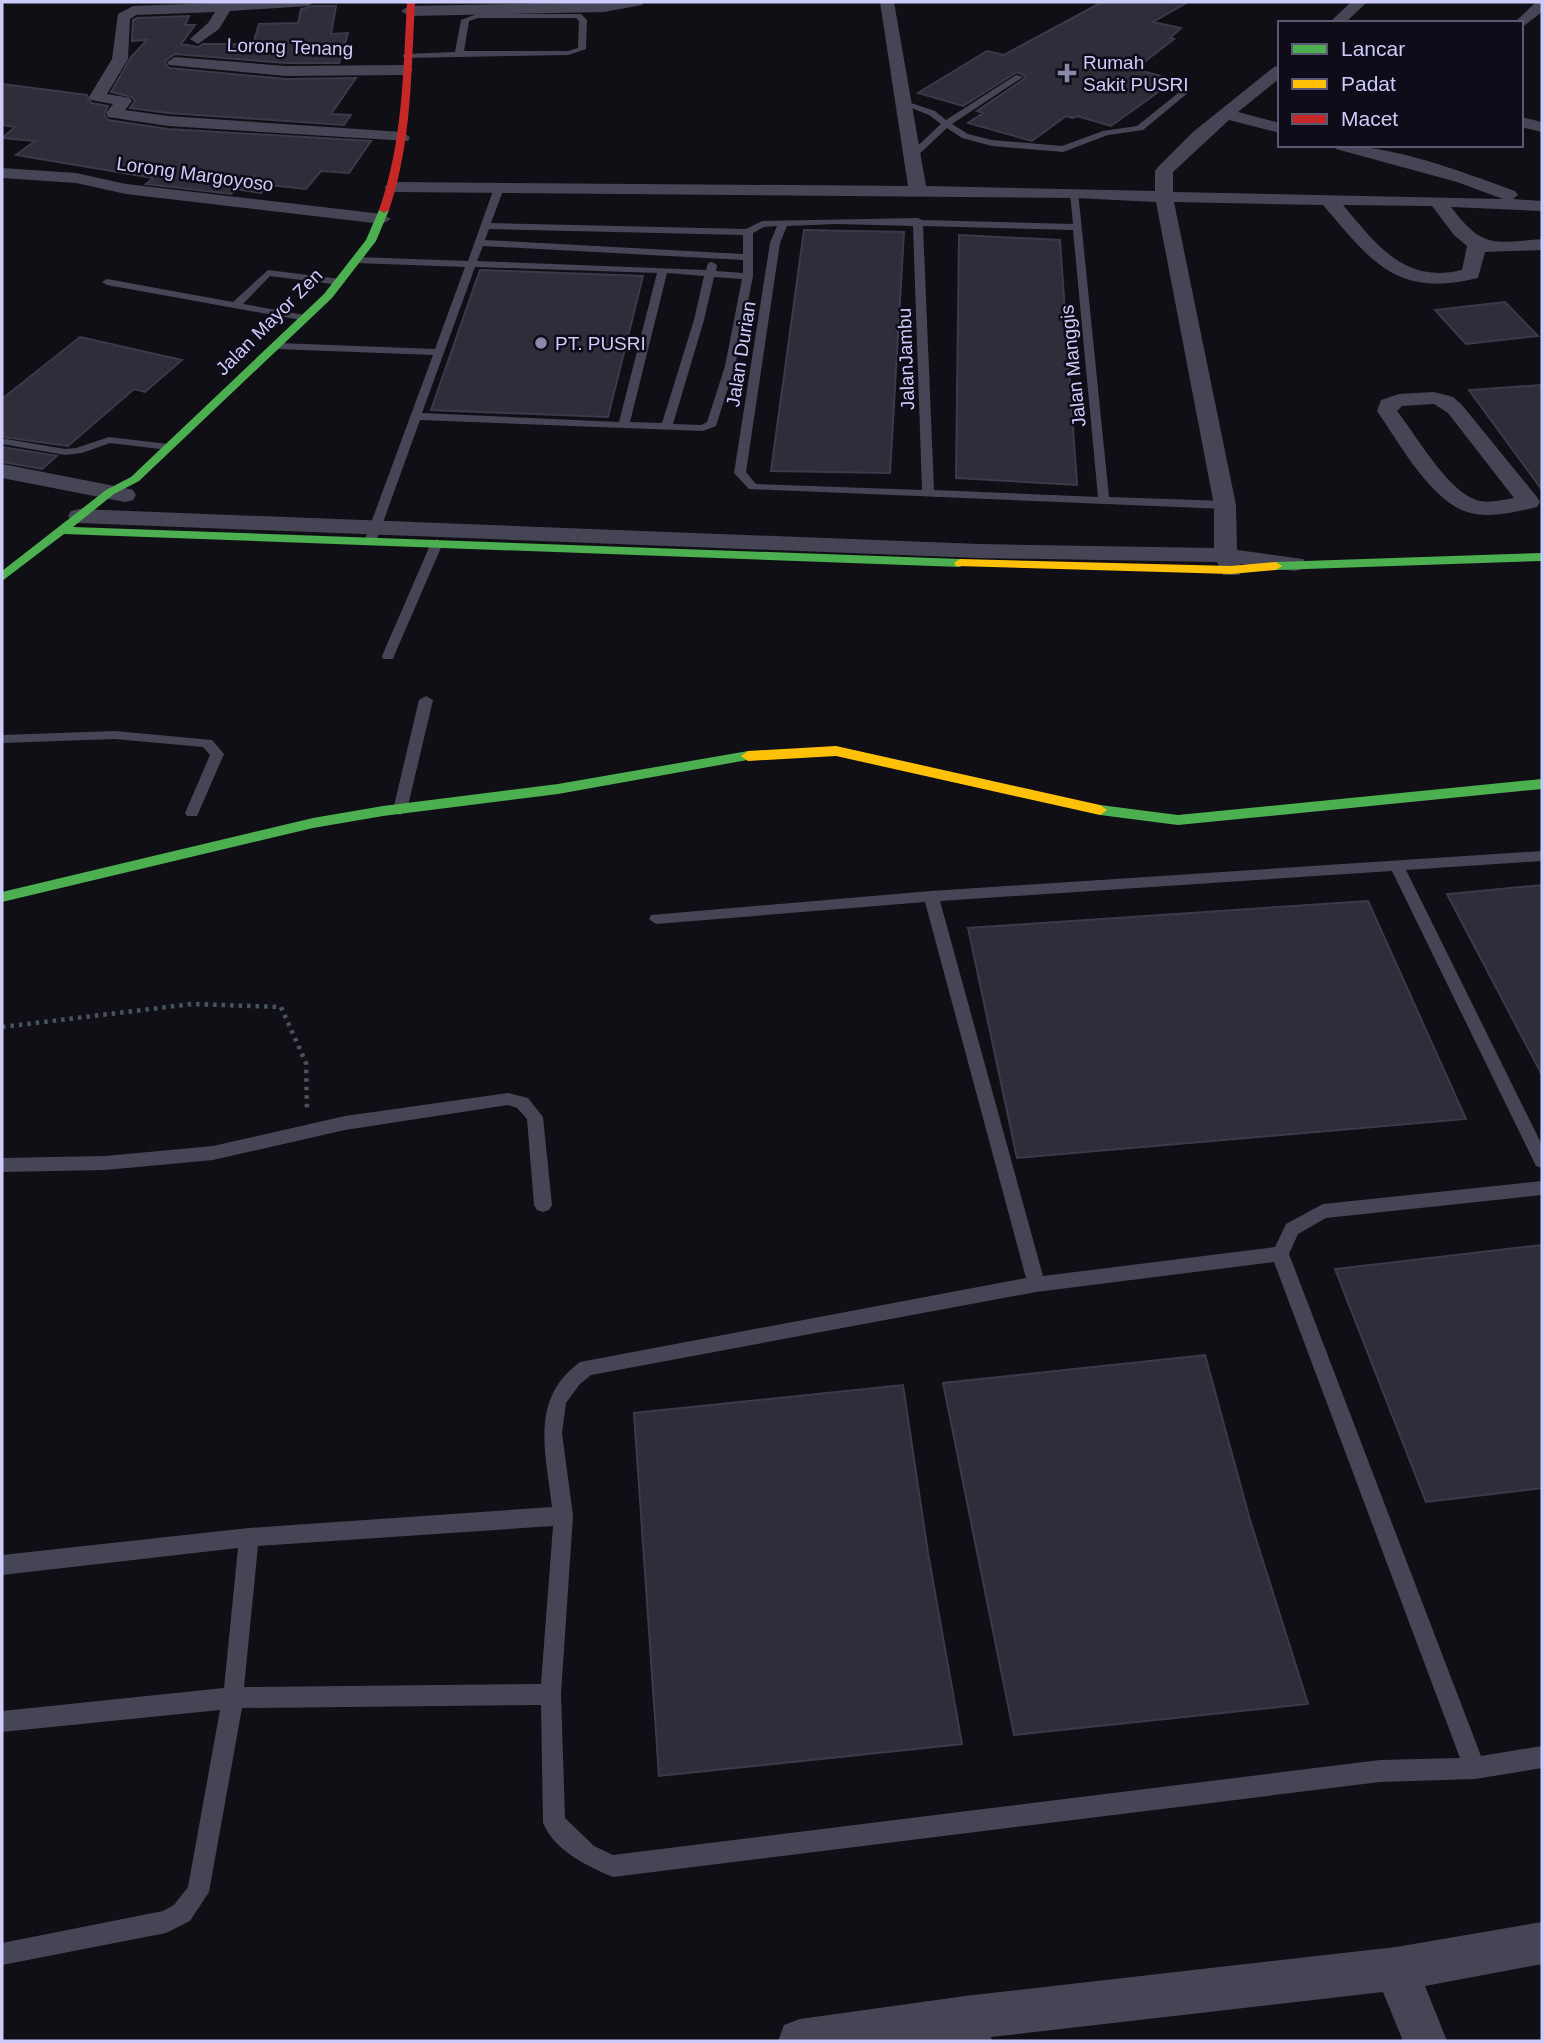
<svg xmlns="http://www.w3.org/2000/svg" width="1544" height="2043" viewBox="0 0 1544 2043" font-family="Arial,sans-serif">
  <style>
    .building { fill: #2e2d39; stroke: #3c394a; stroke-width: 2 }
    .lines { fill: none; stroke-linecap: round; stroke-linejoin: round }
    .path { stroke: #47545d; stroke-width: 4.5; stroke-dasharray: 3.5 5; stroke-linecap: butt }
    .lane { fill: #464556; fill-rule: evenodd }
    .street { fill: #464556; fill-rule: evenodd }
    .fast { fill: #4caf50; fill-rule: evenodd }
    .slow { fill: #ffc107; fill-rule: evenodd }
    .jam { fill: #c62828; fill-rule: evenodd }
    .poi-dot { fill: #8b89aa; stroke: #0e0c19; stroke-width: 2.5 }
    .labels { text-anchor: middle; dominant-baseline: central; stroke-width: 5; stroke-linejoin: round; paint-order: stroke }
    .far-street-label { font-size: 19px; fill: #cdcbf9; stroke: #0e0c19 }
    .far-poi-label { font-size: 19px; fill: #cdcbf9; stroke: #0e0c19; text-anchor: start }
  </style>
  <rect width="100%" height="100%" fill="#100f16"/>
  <!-- building -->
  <path class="building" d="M1102,2H1188L1153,22L1181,28L1170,38L1174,39L1135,69L1175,80L1111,126L1077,116L1073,118L1066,116L1032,141L968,123L983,113L977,111L1024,79L1025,76L1017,72L963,106L918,93L987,51L1004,55Z
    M313,6H336L331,34L348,33L339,63H286L175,54L166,60L165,63L169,68L286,79L356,78L331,114L351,115L344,125L168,113L130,108L135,101L132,97L111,92L131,57L147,40L132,41L133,20L137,18L189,16L185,25H195L181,44L198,47L203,44H253L259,24L298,23L301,9Z
    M2,84L87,95L91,103L108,106L104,114L108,120L168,129L371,141L349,173L321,171L306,189L269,185L261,193L236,189L231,194L146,184L153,178L16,155L35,141L2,138L15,127L2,125Z
    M804,230L904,232L890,473L771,471Z
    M959,235L1060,240L1077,485L956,478Z
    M480,270L643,276L608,417L431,410Z
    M1505,302L1538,336L1466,344L1435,310Z
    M80,337L182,360L145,392L134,389L68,446L2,437V399Z
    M1542,385V490L1469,390Z
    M2,447L57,456L42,469L2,462Z
    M1542,885V1075L1447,894Z
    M1368,901L1466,1119L1017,1158L968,928Z
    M1542,1245V1488L1426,1502L1335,1269Z
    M1205,1355L1250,1520L1308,1704L1014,1735L943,1383Z
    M903,1385L928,1553L962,1744L659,1776L634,1413Z"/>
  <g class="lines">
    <!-- path -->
    <path class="path" d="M2,1027L192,1004L281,1007L306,1063L307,1110"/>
    <!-- lane -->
    <path class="lane" d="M477,14H581L587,20L586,49L568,55L406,58L402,56L406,54L455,52L461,20ZM478,18H576L579,21L578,48L568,51H464L469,21Z
      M1016,75L1023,77L952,124L968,134L992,140L1062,146L1103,131L1137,126L1182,90L1189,92L1143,130L1108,135L1063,152L992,146L962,138L947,128L915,158H909V154L941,124L929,115L899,103V99L935,111L946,120Z
      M499,185L504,188L491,223L746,229L762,221L918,218L922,220L1073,224L1070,193L1078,191L1109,497L1225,501L1231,505L1225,509L749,489L734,473L770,243L777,226L764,227L753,233V276L735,366L716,426L703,431L420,420L377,539L375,542H367L365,539L433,355L277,349L272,346L277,343L435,349L465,267L356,263L351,260L356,257L468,261L494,188ZM836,224L913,226L922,490L756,484L746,472L780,243L787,226ZM923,226L1073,230L1098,497L934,490ZM489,229L743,235V254L485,240ZM483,246L743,260V273L716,271L717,265L712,262L708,263L706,270L477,261ZM475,267L657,273L619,422L422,413ZM667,273L704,276L694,320L662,423L630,422ZM714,277L742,279L725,366L707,422L701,425L673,424L704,320Z
      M268,270L340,279L345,282L340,285L270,276L243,304L310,316L311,318L306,321L107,285L102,282L107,279L233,302Z
      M109,437L168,444L174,447L168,450L110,443L82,453L65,455L2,444V440L6,439L65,449L76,448Z
      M437,539L443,543L394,656L393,659H383L382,656L431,543Z
      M426,696L433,700L407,810L400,815L393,810L419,700Z
      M115,731L212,740L224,754L197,816H187L185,813L210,755L203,747L115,739L2,743V735Z
      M1542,851V861L1406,870L1542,1145V1168L1536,1166L1392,871L940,901L1043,1276L1275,1247L1286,1224L1323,1204L1542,1181V1195L1326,1218L1298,1234L1289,1254L1481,1756L1542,1746V1768L1475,1779L1380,1782L613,1877C587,1866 555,1851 543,1823L541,1705L242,1708L209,1892L190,1921L166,1933L2,1965V1943L163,1911L174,1905L188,1887L220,1710L2,1732V1711L224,1688L238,1548L2,1575V1555L249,1528L552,1507C546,1453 529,1399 580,1362L1026,1278L925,902L656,924L649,919L651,915L931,891ZM1274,1262L1460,1758L1380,1760L613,1855L594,1846L565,1818L561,1694L573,1516L562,1433L566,1403L580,1384L591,1375L1036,1292ZM553,1526L541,1684L244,1687L258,1546Z
      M508,1093L528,1098L543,1117L552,1205L549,1210L543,1212L537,1210L534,1205L527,1119L517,1108L508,1105L345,1130L213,1160L105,1170L2,1172V1158L105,1156L213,1146L345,1116Z"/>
    <!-- street -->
    <path class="street" d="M238,2H315L308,6L230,11L219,29L198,44L190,39L208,23L215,12L136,15L130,19L128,59L107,94L130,98L132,101L125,110L168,116L402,132L410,137L408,141L168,126L108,117L106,113L113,104L91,100L89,97L112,59L118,14L133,6Z
      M614,2H644L642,5L604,12L409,16L401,11L409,6Z
      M880,2H894L926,186L1155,191V171L1158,167L1193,132L1274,67L1280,65V78L1238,112L1280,123V133L1229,120L1173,172V192L1503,199L1457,182L1336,149L1334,145C1393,145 1460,171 1515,191L1518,195L1513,199L1542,201V211L1451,207C1483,249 1493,243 1542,239V250L1485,252L1478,278C1396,298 1372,262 1323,205L1174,202L1236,505L1237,550L1303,559L1307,564L1303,569L1295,571L1240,564L1243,570L1239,575H1223L1217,562L979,558L79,523L71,521L68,516L71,511L79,509L979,544L1214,548V505L1156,202L1075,198L393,192L384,187L393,182L908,186ZM1343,205L1432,206L1454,235L1467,246L1462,270C1404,284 1377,245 1343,205Z
      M1351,2H1367L1345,23H1329Z
      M1536,2H1542V12L1521,28V23H1514Z
      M175,57L286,66L405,65L413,70L405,75L286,76L169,65L167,62Z
      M1521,117L1542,122V132L1521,127Z
      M2,168L76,173L126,184L382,214L391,219L382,224L126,194L76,183L2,178Z
      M1434,392L1453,397L1462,405L1537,497L1540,502L1537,507C1516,512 1488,519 1467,512C1430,500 1398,441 1377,411L1381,400L1399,394ZM1434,404L1448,413L1514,498C1502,500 1488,504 1476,500C1447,490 1416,435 1397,411L1402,406Z
      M2,464L125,488L133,490L136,495L133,500L125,502L2,478Z
      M1542,1922V1964L1425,1986L1447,2041H1403L1383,1992L991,2037L992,2041H778L784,2025L800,2019L965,1996L1396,1947Z"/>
    <!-- fast -->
    <path class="fast" d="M384,207L389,210L376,241L332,298L139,481L114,494L73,527L960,559L966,563L960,567L64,534L2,581V571L106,490L131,477L324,294L366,240L379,210Z
      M1542,553V561L1276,570L1270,566L1276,562Z
      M748,751L755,756L753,759L558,794L383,816L313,828L2,902V892L313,818L383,806L558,784Z
      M1542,779V789L1178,825L1100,815L1093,810L1100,805L1178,815Z"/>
    <!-- slow -->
    <path class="slow" d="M960,559L1231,566L1276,562L1282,566L1276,570L1231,574L956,566L954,563Z
      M836,746L1100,805L1107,810L1100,815L836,756L748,761L741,756L748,751Z"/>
    <!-- jam -->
    <path class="jam" d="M407,2H415C411,73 412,142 389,210L384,213L379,210C403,142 403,73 407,2Z"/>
  </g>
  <!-- markers -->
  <g class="poi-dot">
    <path d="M1063.5 62.5h7v7h7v7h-7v7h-7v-7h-7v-7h7z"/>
    <circle cx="541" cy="343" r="7"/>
  </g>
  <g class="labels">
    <!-- far-street labels -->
    <g class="far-street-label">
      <text transform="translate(290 47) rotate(2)">Lorong Tenang</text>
      <text transform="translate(195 174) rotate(8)">Lorong Margoyoso</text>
      <text transform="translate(269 322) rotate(-45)">Jalan Mayor Zen</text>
      <text transform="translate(741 354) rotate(-81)">Jalan Durian</text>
      <text transform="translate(906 359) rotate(-92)">JalanJambu</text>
      <text transform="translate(1073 366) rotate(-96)">Jalan Manggis</text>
    </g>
    <!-- far-poi labels -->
    <g class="far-poi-label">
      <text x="1083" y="62">Rumah<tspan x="1083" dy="22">Sakit PUSRI</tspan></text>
      <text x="555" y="343">PT. PUSRI</text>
    </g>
  </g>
  <!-- border -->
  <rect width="1544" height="2043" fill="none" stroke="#cdcbf9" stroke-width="7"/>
  <!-- legend -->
  <rect x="1278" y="21" width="245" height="126" fill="#0e0c19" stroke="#5a5873" stroke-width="2"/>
  <rect x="1292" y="44" width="35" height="10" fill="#4caf50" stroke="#5a5873" stroke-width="2"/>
  <text x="1341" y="56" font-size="21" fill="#cdcbf9">Lancar</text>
  <rect x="1292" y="79" width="35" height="10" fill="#ffc107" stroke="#5a5873" stroke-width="2"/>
  <text x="1341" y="91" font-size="21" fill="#cdcbf9">Padat</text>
  <rect x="1292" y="114" width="35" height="10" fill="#c62828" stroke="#5a5873" stroke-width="2"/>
  <text x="1341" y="126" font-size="21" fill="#cdcbf9">Macet</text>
</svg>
